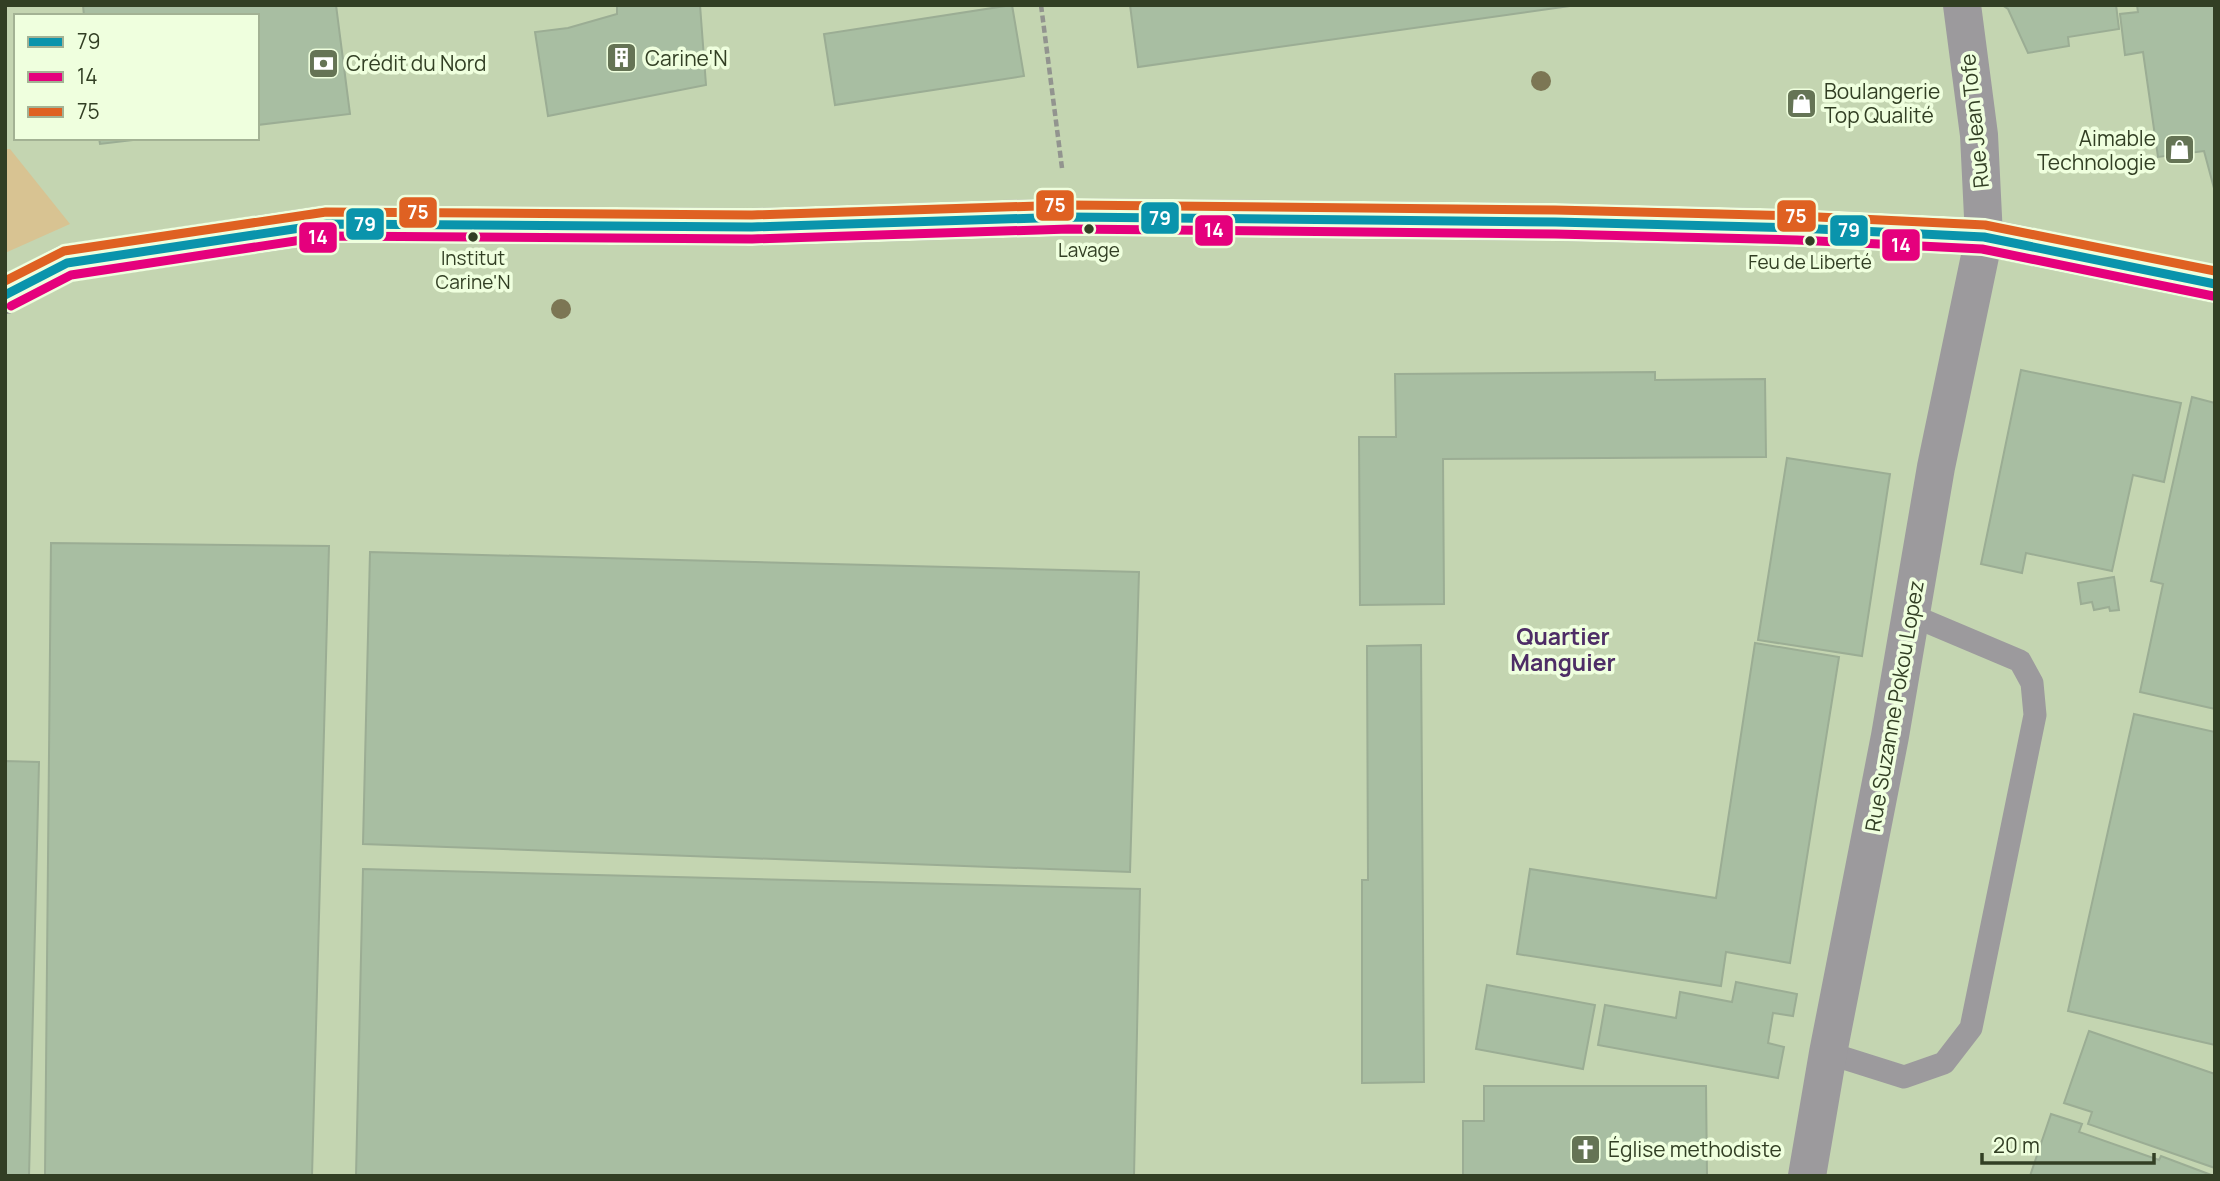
<svg xmlns="http://www.w3.org/2000/svg" width="2220" height="1181" viewBox="0 0 2220 1181" font-family="Manrope,sans-serif">
  <style>
    .green { fill: #d8c392 }
    .building { fill: #a8bea2; stroke: #9bad94; stroke-width: 2 }
    .lines { fill: none; stroke-linecap: round; stroke-linejoin: round }
    .path { stroke: #92948f; stroke-width: 4.5; stroke-dasharray: 7 3.5; stroke-linecap: butt }
    .lane { stroke: #9c9a9d; stroke-width: 23 }
    .street { stroke: #9c9a9d; stroke-width: 38 }
    .secondary { stroke: #999998; stroke-width: 38 }
    .bus-1-casing { stroke: #efffde; stroke-width: 14 }
    .bus-2-casing { stroke: #efffde; stroke-width: 14 }
    .bus-3-casing { stroke: #efffde; stroke-width: 14 }
    .bus-1 { stroke: #0a94ac; stroke-width: 9 }
    .bus-2 { stroke: #e5007d; stroke-width: 9 }
    .bus-3 { stroke: #df6122; stroke-width: 9 }
    .tree { fill: #7c7654 }
    .bus-dot { fill: #323f24; stroke: #efffde; stroke-width: 2.5 }
    .labels { text-anchor: middle; dominant-baseline: central; stroke-width: 7; stroke-linejoin: round; paint-order: stroke }
    .bus-label { font-size: 19px; fill: #323f24; stroke: #efffde }
    .poi-label { font-size: 21px; fill: #323f24; stroke: #efffde; text-anchor: start }
    .street-label { font-size: 21px; fill: #323f24; stroke: #efffde }
    .neighbourhood-label { font-size: 23px; font-weight: bold; fill: #4e2d66; stroke: #efffde }
    .line-badge { stroke: #efffde; stroke-width: 2.5 }
    .badge-label { font-size: 19px; text-anchor: middle; font-weight: bold; fill: #fff }
  </style>
  <rect width="100%" height="100%" fill="#c4d5b1"/>
  <!-- green -->
  <path class="green" d="M5,149H10L70,224L5,253Z"/>
  <!-- building -->
  <path class="building" d="M83,5H336L350,114L257,125V16H84Z
    M617,5H700L706,85L548,116L535,32L568,28L617,14Z
    M1012,5L1024,76L835,105L824,34Z
    M1130,5H1577L1138,67Z
    M2002,5H2116L2119,29L2068,37L2069,46L2028,53L2008,9Z
    M2137,5H2215V192L2204,151L2158,157L2143,52L2125,55L2120,14L2138,12Z
    M99,138H150L100,144Z
    M2021,370L2181,403L2164,482L2133,475L2112,571L2026,553L2022,573L1981,564Z
    M1655,372V380L1765,379L1766,457L1443,459L1444,604L1360,605L1359,437H1396L1395,374Z
    M2192,397L2215,403V709L2140,692L2163,584L2151,581Z
    M1787,458L1890,474L1862,656L1758,640Z
    M51,543L329,546L312,1176H45Z
    M370,552L1139,572L1130,872L363,844Z
    M2114,577L2119,610L2110,611L2109,607L2094,610L2092,602L2081,604L2078,583Z
    M1755,643L1839,657L1790,963L1726,952L1721,986L1517,954L1530,869L1716,898Z
    M1421,645L1424,1082L1362,1083V880H1368L1367,646Z
    M2134,714L2215,732V1045L2068,1011Z
    M5,761L39,762L29,1176H5Z
    M363,869L1140,889L1134,1176H356Z
    M1736,982L1797,994L1793,1016L1773,1013L1768,1043L1784,1047L1778,1078L1598,1045L1605,1005L1676,1018L1680,992L1732,1002Z
    M1487,985L1595,1005L1583,1069L1476,1049Z
    M2089,1031L2215,1074V1168L2088,1124L2092,1112L2064,1103Z
    M1484,1086H1706L1707,1176H1463V1121H1484Z
    M2051,1114L2082,1124L2079,1132L2159,1160L2161,1156L2214,1176H2030Z"/>
  <g class="lines">
    <!-- path -->
    <path class="path" d="M1041,5L1062,168"/>
    <!-- lane -->
    <path class="lane" d="M1828,1053L1904,1077L1944,1063L1971,1028L2035,715L2032,683L2020,661L1911,615"/>
    <!-- street -->
    <path class="street" d="M1807,1176L1828,1053L1890,736L1936,467L1984,237L1979,135L1962,5"/>
    <!-- secondary -->
    <path class="secondary" d="M5,295L67,263L327,224L752,227L1069,217L1555,222L1797,228L1984,237L2215,284"/>
    <defs>
      <path id="bus-1" d="M5,295L67,263L327,224L752,227L1069,217L1555,222L1797,228L1984,237L2215,284"/>
      <path id="bus-2" d="M11,306L71,275L328,236L752,239L1069,229L1555,234L1797,240L1982,249L2213,296"/>
      <path id="bus-3" d="M5,281L64,251L326,212L752,215L1069,205L1555,210L1797,216L1985,225L2215,271"/>
    </defs>
    <!-- bus-1 casing -->
    <use href="#bus-1" class="bus-1-casing"/>
    <!-- bus-2 casing -->
    <use href="#bus-2" class="bus-2-casing"/>
    <!-- bus-3 casing -->
    <use href="#bus-3" class="bus-3-casing"/>
    <!-- bus-1 -->
    <use href="#bus-1" class="bus-1"/>
    <!-- bus-2 -->
    <use href="#bus-2" class="bus-2"/>
    <!-- bus-3 -->
    <use href="#bus-3" class="bus-3"/>
  </g>
  <!-- trees -->
  <g class="tree">
    <circle cx="1541" cy="81" r="10"/>
    <circle cx="561" cy="309" r="10"/>
  </g>
  <!-- icons -->
  <defs>
    <symbol id="building-square" viewBox="-11 -11 22 22"><rect x="-9" y="-9" width="18" height="18" rx="4" fill="#657455" stroke="#efffde"/><path d="M-4-6H4V6H1V3H-1V6H-4ZM-2.5-4.3h1.7v1.8h-1.7ZM.8-4.3h1.7v1.8H.8ZM-2.5-1h1.7V.8h-1.7ZM.8-1h1.7V.8H.8Z" fill="#fff"/></symbol>
    <symbol id="bank-square" viewBox="-11 -11 22 22"><rect x="-9" y="-9" width="18" height="18" rx="4" fill="#657455" stroke="#efffde"/><path d="M-6-4H6V4H-6ZM0-2.3a2.3 2.3 0 1 0 0 4.6a2.3 2.3 0 1 0 0-4.6Z" fill="#fff"/></symbol>
    <symbol id="shop-square" viewBox="-11 -11 22 22"><rect x="-9" y="-9" width="18" height="18" rx="4" fill="#657455" stroke="#efffde"/><path d="M-5-2.5h2.3a2.7 3.5 0 0 1 5.4 0H5L5.5 6h-11ZM-1.5-2.5h3a1.5 2.3 0 0 0-3 0Z" fill="#fff"/></symbol>
    <symbol id="church-square" viewBox="-11 -11 22 22"><rect x="-9" y="-9" width="18" height="18" rx="4" fill="#657455" stroke="#efffde"/><path d="M-1.2-6h2.4v3.5h3.3v2.4h-3.3V6h-2.4V-.1h-3.3v-2.4h3.3Z" fill="#fff"/></symbol>
  </defs>
  <g fill-rule="evenodd">
    <use href="#building-square" x="604" y="40" width="35" height="35"/>
    <use href="#bank-square" x="306" y="46" width="35" height="35"/>
    <use href="#shop-square" x="1784" y="86" width="35" height="35"/>
    <use href="#shop-square" x="2162" y="132" width="35" height="35"/>
    <use href="#church-square" x="1568" y="1132" width="35" height="35"/>
  </g>
  <!-- markers -->
  <g class="bus-dot">
    <circle cx="1089" cy="229" r="6"/>
    <circle cx="473" cy="237" r="6"/>
    <circle cx="1810" cy="241" r="6"/>
  </g>
  <g class="labels">
    <!-- bus labels -->
    <g class="bus-label">
      <text x="1089" y="250">Lavage</text>
      <text x="473" y="258">Institut<tspan x="473" dy="24">Carine'N</tspan></text>
      <text x="1810" y="262">Feu de Liberté</text>
    </g>
    <!-- poi labels -->
    <g class="poi-label">
      <text x="645" y="58">Carine'N</text>
      <text x="346" y="63">Crédit du Nord</text>
      <text x="1824" y="91">Boulangerie<tspan x="1824" dy="24">Top Qualité</tspan></text>
      <text x="2156" y="138" text-anchor="end">Aimable<tspan x="2156" dy="24">Technologie</tspan></text>
      <text x="1608" y="1149">Église methodiste</text>
    </g>
    <!-- street labels -->
    <g class="street-label">
      <text transform="translate(1974 121) rotate(-96)">Rue Jean Tofe</text>
      <text transform="translate(1894 706) rotate(-80)">Rue Suzanne Pokou Lopez</text>
    </g>
    <!-- neighbourhood labels -->
    <g class="neighbourhood-label">
      <text x="1563" y="636">Quartier<tspan x="1563" dy="26">Manguier</tspan></text>
    </g>
  </g>
  <g class="line-badge">
    <rect x="1035" y="189" width="40" height="33" rx="7" fill="#df6122"/>
    <rect x="398" y="196" width="40" height="33" rx="7" fill="#df6122"/>
    <rect x="1776" y="199" width="41" height="34" rx="7" fill="#df6122"/>
    <rect x="1140" y="201" width="40" height="34" rx="7" fill="#0a94ac"/>
    <rect x="345" y="207" width="40" height="34" rx="7" fill="#0a94ac"/>
    <rect x="1194" y="214" width="40" height="33" rx="7" fill="#e5007d"/>
    <rect x="1829" y="214" width="40" height="33" rx="7" fill="#0a94ac"/>
    <rect x="298" y="221" width="40" height="33" rx="7" fill="#e5007d"/>
    <rect x="1881" y="228" width="40" height="34" rx="7" fill="#e5007d"/>
  </g>
  <g class="badge-label">
    <text x="1055" y="212">75</text>
    <text x="418" y="219">75</text>
    <text x="1796" y="223">75</text>
    <text x="1160" y="225">79</text>
    <text x="365" y="231">79</text>
    <text x="1214" y="237">14</text>
    <text x="1849" y="237">79</text>
    <text x="318" y="244">14</text>
    <text x="1901" y="252">14</text>
  </g>
  <!-- border -->
  <rect width="2220" height="1181" fill="none" stroke="#323f24" stroke-width="14"/>
  <!-- legend -->
  <rect x="14" y="14" width="245" height="126" fill="#efffde" stroke="#a3b294" stroke-width="2"/>
  <rect x="28" y="37" width="35" height="10" fill="#0a94ac" stroke="#a3b294" stroke-width="2"/>
  <text x="77" y="49" font-size="21" fill="#323f24">79</text>
  <rect x="28" y="72" width="35" height="10" fill="#e5007d" stroke="#a3b294" stroke-width="2"/>
  <text x="77" y="84" font-size="21" fill="#323f24">14</text>
  <rect x="28" y="107" width="35" height="10" fill="#df6122" stroke="#a3b294" stroke-width="2"/>
  <text x="77" y="119" font-size="21" fill="#323f24">75</text>
  <!-- scale -->
  <path d="M1982 1153v10h172v-10" fill="none" stroke="#323f24" stroke-width="3.5"/>
  <text x="1993" y="1153" font-size="21" fill="#323f24" stroke="#efffde" stroke-width="5" paint-order="stroke">20 m</text>
</svg>
